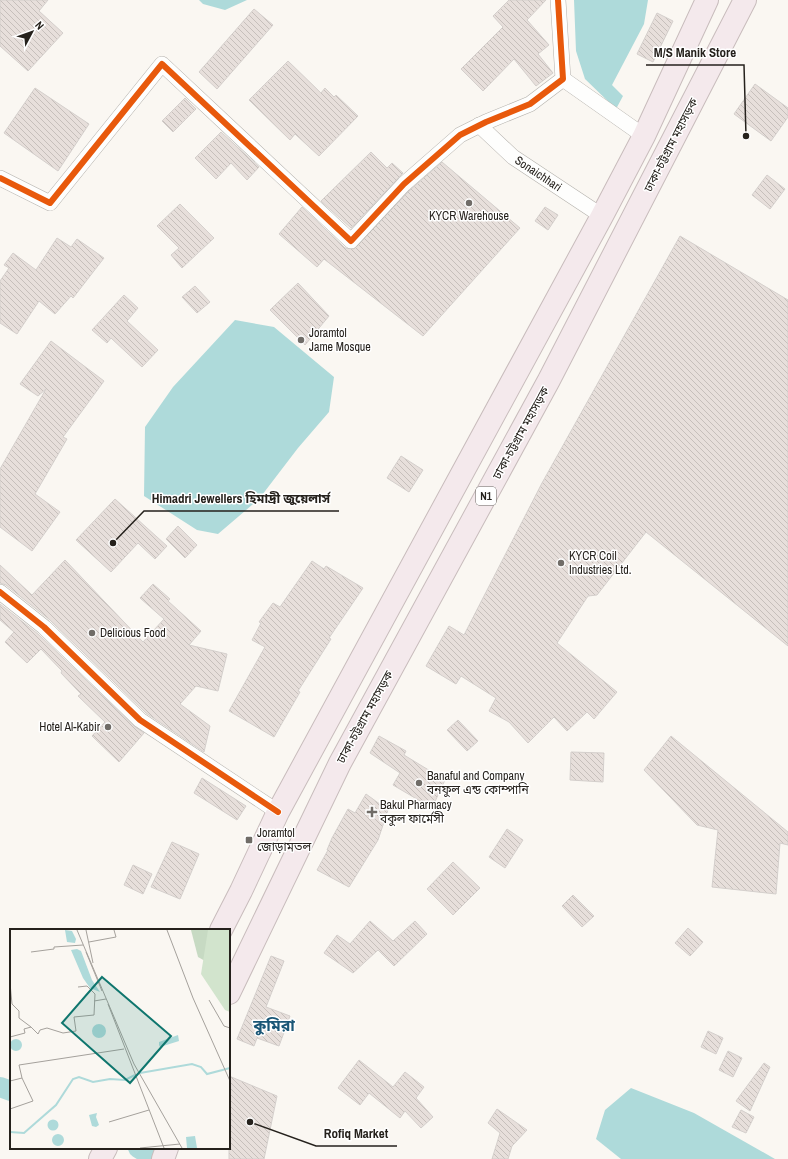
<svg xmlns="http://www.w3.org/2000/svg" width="788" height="1159" viewBox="0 0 788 1159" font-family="'Archivo Narrow','Noto Sans Bengali',sans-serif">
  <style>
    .water { fill: #aedada }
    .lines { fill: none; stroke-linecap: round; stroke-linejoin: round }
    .canal { stroke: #aedada; stroke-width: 20 }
    .building { fill: url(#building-back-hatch); stroke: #d4cfcc }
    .street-casing { stroke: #b3b0ab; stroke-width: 16 }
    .highway-casing { stroke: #c8bcbc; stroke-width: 24 }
    .street { stroke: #fefefd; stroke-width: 15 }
    .highway { stroke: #f4e9ec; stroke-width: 22 }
    .cycleway-casing { stroke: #fff; stroke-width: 8 }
    .cycleway { stroke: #e8590c; stroke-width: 6 }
    .poi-dot { fill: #706c67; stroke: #fff; stroke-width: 1.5 }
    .labels { text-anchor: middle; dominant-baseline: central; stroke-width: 3; stroke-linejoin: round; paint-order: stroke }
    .shield { fill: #fff; stroke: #666460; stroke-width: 1 }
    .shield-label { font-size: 11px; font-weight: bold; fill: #25211c }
    .street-label { font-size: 12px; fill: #25211c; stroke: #fff }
    .poi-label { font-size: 12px; fill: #25211c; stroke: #fff; text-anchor: start }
    .district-label { font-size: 16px; font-weight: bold; fill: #1a5676; stroke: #fff }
    .inset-river { fill: none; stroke: #aedada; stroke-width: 2 }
    .inset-road { fill: none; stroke: #a5a19c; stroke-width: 1 }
    .view { fill: #0f766e; fill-opacity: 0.15; stroke: #0f766e; stroke-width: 2 }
    .inset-edge { fill: none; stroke: #25211c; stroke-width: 2 }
    .leader { fill: none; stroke: #25211c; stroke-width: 1.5 }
    .callout-dot { fill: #25211c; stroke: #fff; stroke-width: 1.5 }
    .callout-label { font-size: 13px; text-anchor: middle; font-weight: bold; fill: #25211c; stroke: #fff; stroke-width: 3; stroke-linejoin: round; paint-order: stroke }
  </style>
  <defs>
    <pattern id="building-back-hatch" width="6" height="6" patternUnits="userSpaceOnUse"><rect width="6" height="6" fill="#e7dfdb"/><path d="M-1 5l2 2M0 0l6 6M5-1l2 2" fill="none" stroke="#c6bfbb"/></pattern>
  </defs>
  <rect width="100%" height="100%" fill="#faf7f2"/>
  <!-- water -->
  <path class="water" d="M199,0H247L225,10L203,4Z
    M574,0H648L644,24L612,85L623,96L616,109L585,79L576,51Z
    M235,320L274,327L334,377L329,412L298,448L259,499L218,534L197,530L144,496L145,427L173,387Z
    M631,1088L694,1113L775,1159H621L596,1139L605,1110Z"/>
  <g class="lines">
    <!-- canal -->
    <path class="canal" d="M0,1087L11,1091
      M138,1148L156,1159"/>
  </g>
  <!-- building -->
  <path class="building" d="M0,0H48L39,11L63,33L28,71L0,46Z
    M509,0H546L527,20L549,45L538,54L553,73L536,86L514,59L483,91L461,69L503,27L493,16Z
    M254,9L273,25L217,89L199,72Z
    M657,13L673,21L653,62L637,54Z
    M288,61L321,93L325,88L334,97L336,95L358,116L319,156L295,134L290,140L249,100Z
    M755,84L788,108V117L771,141L734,114Z
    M35,88L89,124L58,171L4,133Z
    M185,98L196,109L173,132L162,121Z
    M221,132L259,167L247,180L231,163L216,179L195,158Z
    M371,152L387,168L392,163L403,173L351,228L321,201Z
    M442,162L520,228L423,336L324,259L317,267L279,234L302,207L345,248L354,249L410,190Z
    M767,175L785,189L770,209L752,195Z
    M180,204L214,238L182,268L171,255L179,248L157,226Z
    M545,207L558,215L548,230L535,221Z
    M680,236L788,300V646L646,532L597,595L588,596L557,643L617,692L594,719L587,712L567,731L554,717L528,743L509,722L489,711L496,698L461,676L456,684L426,666L449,626L464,635L542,483Z
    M57,238L71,247L77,239L104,258L73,298L71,296L55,314L39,301L17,334L0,323V281L9,268L4,265L13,253L36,270Z
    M298,283L329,316L305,345L270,310Z
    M195,286L210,302L197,313L182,297Z
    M124,295L138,308L127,321L158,350L142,367L111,338L107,343L92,330Z
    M51,341L104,381L63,437L67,439L35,494L60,512L32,551L0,527V469L46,389L38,396L20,384Z
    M401,456L423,470L409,492L387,478Z
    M115,499L167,546L155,559L138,543L111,572L76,540Z
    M178,526L197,545L185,558L166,539Z
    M65,560L143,642L164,619L140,598L153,584L170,599L168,601L201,631L189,645L227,654L218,691L196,686L180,704L210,726L204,752L146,713L50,620L6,585L0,583V565L32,595Z
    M312,561L324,569L326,566L363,588L329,638L331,639L298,691L300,692L274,737L229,711L265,647L252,640L261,623L259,622L273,603L280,607Z
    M0,604L38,634L134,726L144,733L119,762L92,736L105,722L78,696L81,694L61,673L62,671L41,649L27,663L5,642L14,632L0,620Z
    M458,720L478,741L467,751L447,730Z
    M379,736L406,751L404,755L445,780L432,808L393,785L400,773L370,753Z
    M671,736L788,832V845L780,843L776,894L712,887L718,830L697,825L644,770Z
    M571,752L604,753L603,782L570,780Z
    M202,778L246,806L237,820L194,793Z
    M366,794L388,810L378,840L349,887L317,870L328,850H327L332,838L348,809L355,813Z
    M507,829L523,840L505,868L489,857Z
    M172,842L199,854L180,899L151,887Z
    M453,862L480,888L453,915L427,889Z
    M133,865L152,874L143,894L124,885Z
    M573,895L594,916L582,927L562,906Z
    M370,921L393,941L415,921L427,934L394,966L378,950L353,973L324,953L337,935L350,944Z
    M688,928L703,942L690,956L675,943Z
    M271,956L284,961L266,1007L290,1016L279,1046L257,1038L254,1046L237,1039Z
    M708,1031L723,1038L716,1054L701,1047Z
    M728,1051L742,1058L733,1077L719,1070Z
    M359,1060L393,1087L405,1072L424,1087L416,1098L433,1117L421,1128L405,1111L400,1118L369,1093L360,1105L338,1088Z
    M764,1063L770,1067L750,1111L736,1101Z
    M229,1076L277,1096L264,1159H229Z
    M497,1109L527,1130L512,1146L508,1159H492L500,1133L488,1123Z
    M741,1110L754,1117L746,1133L732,1127Z"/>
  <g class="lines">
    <defs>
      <g id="street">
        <path d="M563,79L644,136"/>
        <path id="s1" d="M479,125L513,157L602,216"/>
        <path d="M0,178L50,203L162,64L351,241L404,184L460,135L486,122L530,104L563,79L558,0"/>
        <path d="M0,592L44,627L140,720L278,812"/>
      </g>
      <path id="highway" d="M221,930L241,891L278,812L602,216L644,136L707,0
        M229,993L340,763L549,380L745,0
        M100,1159L106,1148
        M163,1159L167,1148"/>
    </defs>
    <!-- street casing -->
    <use href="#street" class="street-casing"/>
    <!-- highway casing -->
    <use href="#highway" class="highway-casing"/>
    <!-- street -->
    <use href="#street" class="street"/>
    <!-- highway -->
    <use href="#highway" class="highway"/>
    <defs>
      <path id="cycleway" d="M0,178L50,203L162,64L351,241L404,184L460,135L486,122L530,104L563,79L558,0
        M0,592L44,627L140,720L278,812"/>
    </defs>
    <!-- cycleway casing -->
    <use href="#cycleway" class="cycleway-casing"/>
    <!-- cycleway -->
    <use href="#cycleway" class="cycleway"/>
  </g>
  <!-- markers -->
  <g class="poi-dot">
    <circle cx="469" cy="203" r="4"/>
    <circle cx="301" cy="340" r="4"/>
    <circle cx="561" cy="563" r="4"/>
    <circle cx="92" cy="633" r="4"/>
    <circle cx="108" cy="727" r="4"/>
    <circle cx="419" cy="783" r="4"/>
    <path d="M370 806h4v4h4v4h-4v4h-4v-4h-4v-4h4z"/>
    <rect x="245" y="836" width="8" height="8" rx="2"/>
  </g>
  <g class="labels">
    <!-- shield labels -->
    <rect class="shield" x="476" y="487" width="20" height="18" rx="3"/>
    <g class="shield-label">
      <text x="486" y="496">N1</text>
    </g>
    <!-- street labels -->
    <g class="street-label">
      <text transform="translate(671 145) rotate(-63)">ঢাকা-চট্টগ্রাম মহাসড়ক</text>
      <text stroke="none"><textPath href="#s1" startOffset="77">Sonaichhari</textPath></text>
      <text transform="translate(521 433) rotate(-61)">ঢাকা-চট্টগ্রাম মহাসড়ক</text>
      <text transform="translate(365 717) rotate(-61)">ঢাকা-চট্টগ্রাম মহাসড়ক</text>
    </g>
    <!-- poi labels -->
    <g class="poi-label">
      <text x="469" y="216" text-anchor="middle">KYCR Warehouse</text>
      <text x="309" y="333">Joramtol<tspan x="309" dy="14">Jame Mosque</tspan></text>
      <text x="569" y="556">KYCR Coil<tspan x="569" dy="14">Industries Ltd.</tspan></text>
      <text x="100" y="633">Delicious Food</text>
      <text x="100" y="727" text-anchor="end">Hotel Al-Kabir</text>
      <text x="427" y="776">Banaful and Company<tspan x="427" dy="14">বনফুল এন্ড কোম্পানি</tspan></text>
      <text x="380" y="805">Bakul Pharmacy<tspan x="380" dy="14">বকুল ফার্মেসী</tspan></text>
      <text x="257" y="833">Joramtol<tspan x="257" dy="14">জোড়ামতল</tspan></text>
    </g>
    <!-- district labels -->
    <g class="district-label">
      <text x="274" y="1025">কুমিরা</text>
    </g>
  </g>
  <!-- overview -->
  <g transform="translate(10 929)">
    <rect width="220" height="220" fill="#faf7f2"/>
    <path d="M181,1H220V46L188,28Z" fill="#c7dac3"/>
    <path d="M198,1H220V83L215,81L191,45Z" fill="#d2e4cd"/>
    <path d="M55,1L62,2L66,10L65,14L57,13ZM67,20L71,22L82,51L90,63L80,59L73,49L61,21ZM82 102a7 7 0 1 1 14 0a7 7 0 1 1-14 0ZM168,106L169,112L150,118L149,116V113ZM0 116a6 6 0 1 1 12 0a6 6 0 1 1-12 0ZM87,184L86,188L89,196L86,198L82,197L79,186ZM37.5 196a5.5 5.5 0 1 1 11 0a5.5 5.5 0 1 1-11 0ZM42 211a6 6 0 1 1 12 0a6 6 0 1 1-12 0ZM185,207L187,219H177L176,208Z" fill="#aedada"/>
    <path class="inset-river" d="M130,144L182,135L191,138L197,145L220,139M0,203L14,204L46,176L63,150L69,148L83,153L100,150L115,151L125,146"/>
    <path class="inset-road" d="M67,1L124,135L172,219M76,1L83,34M157,1L183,69L220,152M79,13L106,8L104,1M21,23L44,20V18L73,16M76,23L92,62M0,54L2,75L9,82V89L21,98M199,71L214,97L220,99M84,72L96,70M98,75L154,219M0,108L15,104L14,100L21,98L28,105L30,101L37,99L53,104L66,102L64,88L84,86L85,65L77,57L68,58M12,149L9,136L114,120M0,152L12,149L23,172L0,180M99,193L139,181M130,219L170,215"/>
    <path class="view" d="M92,48L161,107L120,154L52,94Z"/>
    <rect width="220" height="220" class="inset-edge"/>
  </g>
  <!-- callouts -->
  <path class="leader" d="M746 136L744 65H646M113 543L144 511H339M250 1122L316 1146H397"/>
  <g class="callout-dot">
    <circle cx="746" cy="136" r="4"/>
    <circle cx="113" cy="543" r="4"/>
    <circle cx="250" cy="1122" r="4"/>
  </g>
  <g class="callout-label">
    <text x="695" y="57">M/S Manik Store</text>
    <text x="241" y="503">Himadri Jewellers হিমাদ্রী জুয়েলার্স</text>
    <text x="356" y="1138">Rofiq Market</text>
  </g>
  <!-- north arrow -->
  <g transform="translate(32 32) rotate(49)" stroke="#ffffff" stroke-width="3" paint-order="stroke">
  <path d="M0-3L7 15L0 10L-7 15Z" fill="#25211c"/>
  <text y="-6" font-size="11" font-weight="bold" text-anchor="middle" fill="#25211c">N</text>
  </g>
</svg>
